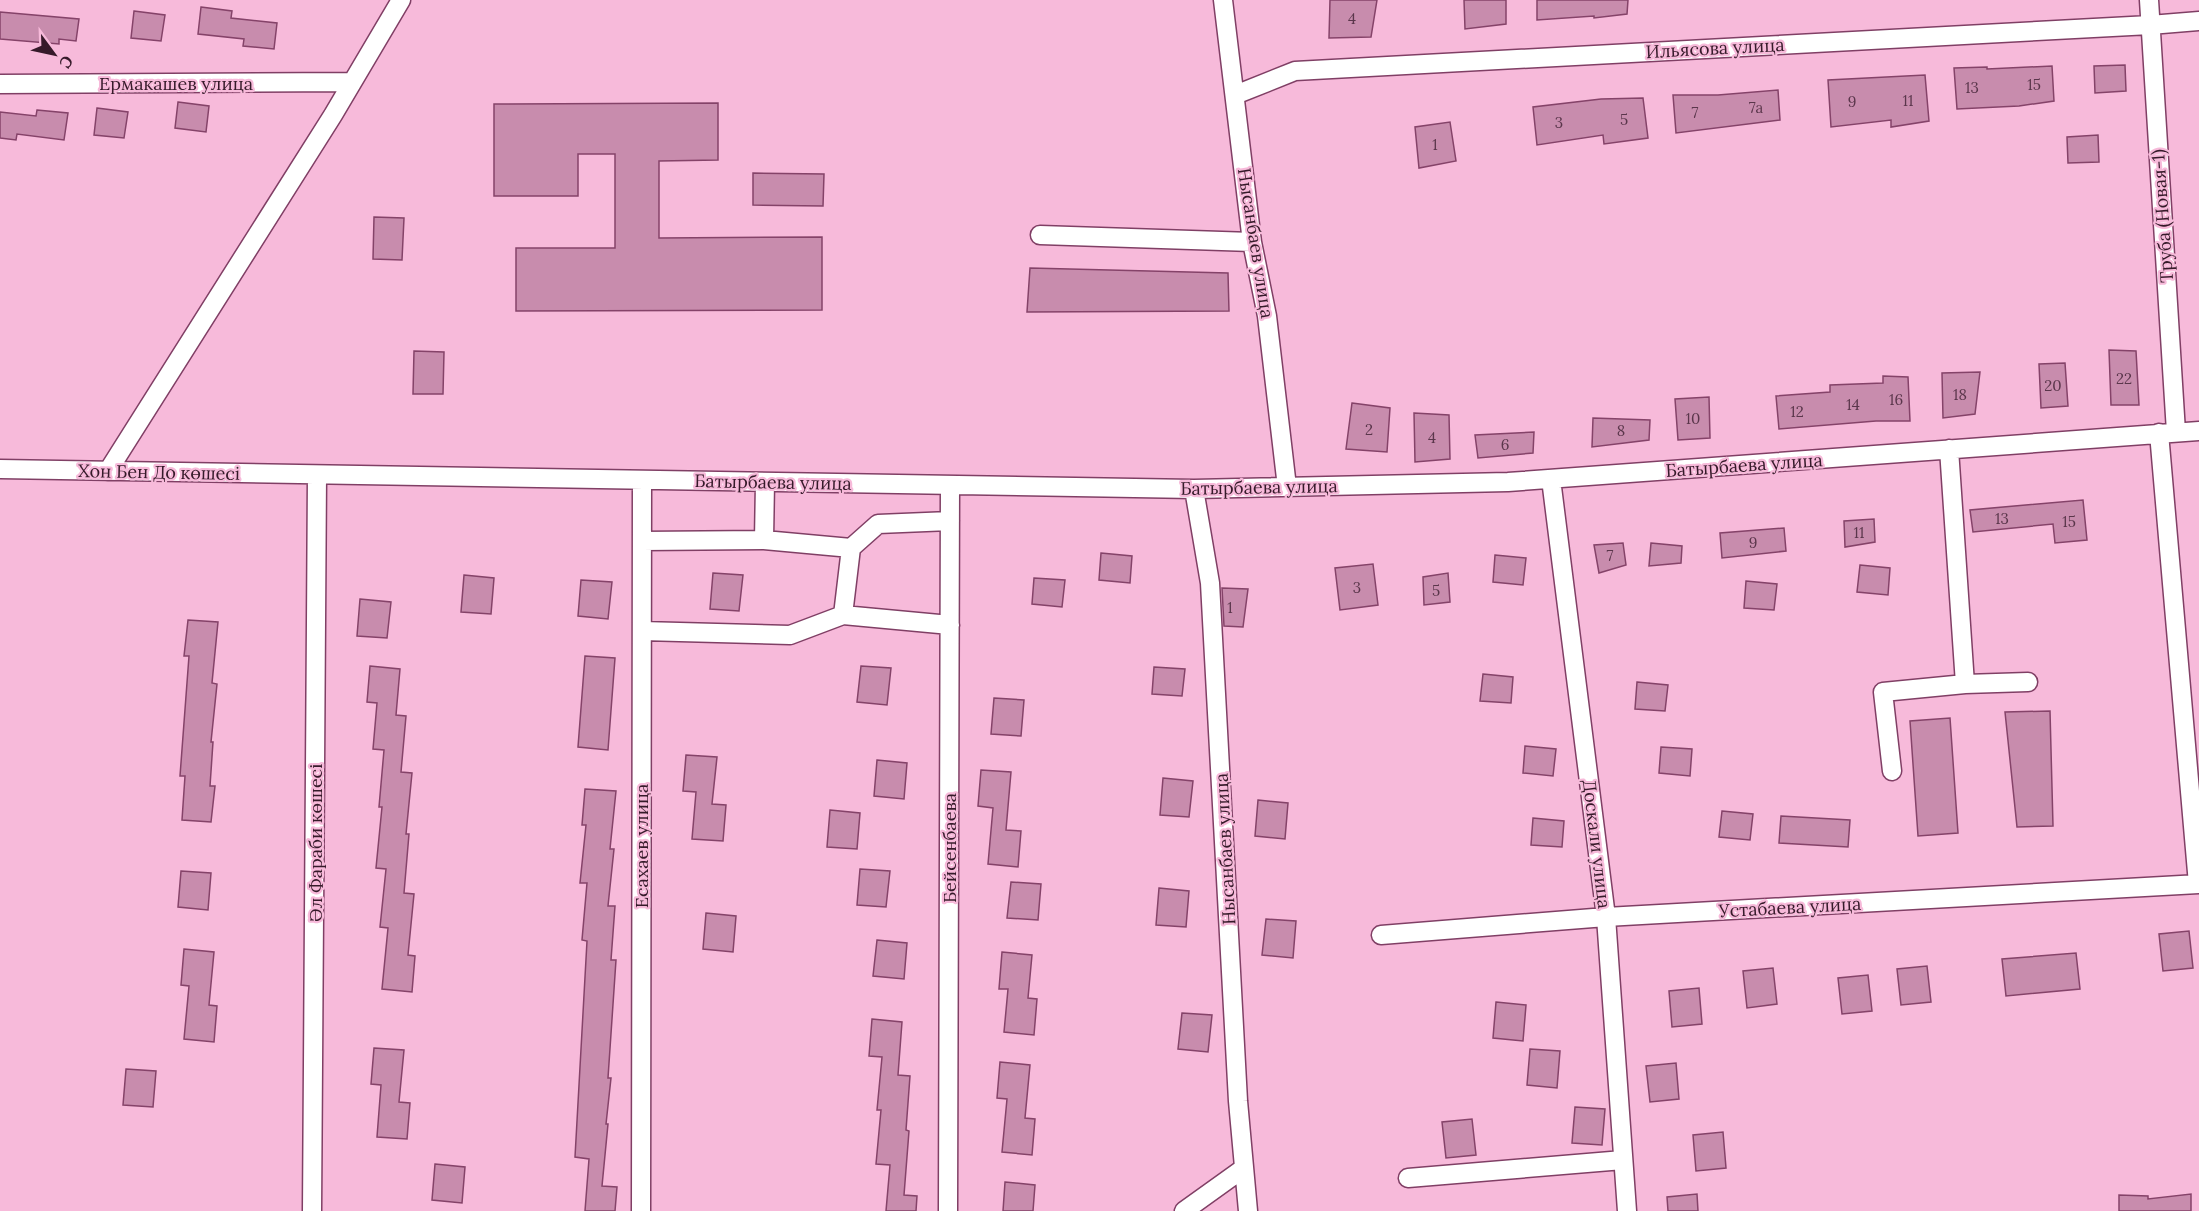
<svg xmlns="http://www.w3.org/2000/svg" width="2199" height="1211" viewBox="0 0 2199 1211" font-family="Lora,serif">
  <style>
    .building { fill: #c88cad; stroke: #854369; stroke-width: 1.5 }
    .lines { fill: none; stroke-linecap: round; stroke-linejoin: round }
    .minor-casing { stroke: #803f65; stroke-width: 21 }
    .minor { stroke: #fff; stroke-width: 18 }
    .labels { text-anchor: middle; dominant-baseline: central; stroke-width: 4.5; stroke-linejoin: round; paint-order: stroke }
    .number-label { font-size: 15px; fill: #5a364b }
    .street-label { font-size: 18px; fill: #361a2a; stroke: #f7bada }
  </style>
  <rect width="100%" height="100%" fill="#f7bada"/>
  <!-- building -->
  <path class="building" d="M1330,0H1377L1371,37L1329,38Z
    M1464,0H1506V24L1465,29Z
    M1537,0H1628L1627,14L1594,18V16L1537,20Z
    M201,7L232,11L231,18L277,23L274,49L243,46L244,39L198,34Z
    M134,11L165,15L161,41L131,38Z
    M0,12L79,19L76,41L59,39V44L0,39Z
    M2125,65L2126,91L2095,93L2094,66Z
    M2052,66L2054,101L2019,106L1957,109L1954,68L1987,67V69Z
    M1925,75L1929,121L1891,127V120L1831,127L1828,80Z
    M1778,90L1780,120L1676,133L1673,95H1718Z
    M1643,98L1648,138L1604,144L1603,135L1537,145L1533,107L1601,99Z
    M178,102L209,106L206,132L175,128Z
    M718,103V160L659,161V238L822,237V310L516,311V248H615V154H578V196H494V104Z
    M97,108L128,112L124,138L94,135Z
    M37,110L68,113L64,140L17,134L16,140L0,138V112L36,116Z
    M1450,122L1456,161L1419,168L1415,127Z
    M2098,135L2099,162L2068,163L2067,137Z
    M753,173L824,174L823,206L753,205Z
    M374,217L404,218L402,260L373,259Z
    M1030,268L1228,273L1229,311L1027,312Z
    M2109,350L2136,351L2139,405H2111Z
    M414,351L444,352L443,394H413Z
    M2065,363L2068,406L2041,408L2039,364Z
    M1980,372L1975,414L1943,418L1942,373Z
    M1883,376L1908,377L1910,421H1876L1779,429L1776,396L1830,392V385L1883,383Z
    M1709,397L1710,438L1678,440L1675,399Z
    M1352,403L1390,408L1387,452L1346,449Z
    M1414,413L1449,415L1450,459L1415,462Z
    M1593,418L1650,420L1649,440L1592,447Z
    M1534,432L1533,453L1478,458L1475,435Z
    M2083,500L2087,540L2055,543L2053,524L1973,532L1970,510Z
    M1874,519L1875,542L1845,547L1844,521Z
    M1784,528L1786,551L1722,558L1720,533Z
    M1623,543L1626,565L1599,573L1594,545Z
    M1651,543L1682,546L1681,563L1649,566Z
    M1101,553L1132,556L1130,583L1099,580Z
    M1495,555L1526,558L1523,585L1493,582Z
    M1373,564L1378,605L1340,610L1335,568Z
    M1860,565L1890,568L1888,595L1857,592Z
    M713,573L743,575L739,611L710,609Z
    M1448,573L1450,602L1424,605L1423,577Z
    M464,575L494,578L491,614L461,612Z
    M1034,578L1065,580L1062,607L1032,604Z
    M581,580L612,582L608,619L578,616Z
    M1746,581L1777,584L1774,610L1744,608Z
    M1222,588L1248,589L1243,627L1224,626Z
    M360,599L391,602L387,638L357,636Z
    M188,620L218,622L212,683L217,684L211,742H213L210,786H215L211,822L182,820L185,776H180L189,656H184Z
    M585,656L615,658L608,750L578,747Z
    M370,666L400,669L396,715L406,716L401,772L412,773L406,834H409L404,893L414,894L408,955L415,956L412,992L382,989L388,928L380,927L386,869L376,868L382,807H379L384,750L373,749L377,703L367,702Z
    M861,666L891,668L887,705L857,702Z
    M1154,667L1185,669L1182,696L1152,694Z
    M1483,674L1513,677L1511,703L1480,701Z
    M1637,682L1668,685L1665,711L1635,709Z
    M994,698L1024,700L1021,736L991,734Z
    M2050,711L2053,826L2017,827L2005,712Z
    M1950,718L1958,833L1918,836L1910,721Z
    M1525,746L1556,749L1553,776L1523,773Z
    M1661,747L1692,749L1690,776L1659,773Z
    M686,755L717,757L712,804L726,805L723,841L692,839L696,792L683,791Z
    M877,760L907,763L904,799L874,796Z
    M981,770L1011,772L1006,830L1021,831L1018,867L988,864L993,808L978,806Z
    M1163,778L1193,781L1189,817L1160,815Z
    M585,789L616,791L610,849H614L608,906H615L611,960H616L608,1078H611L606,1124H608L602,1186L617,1187L615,1211H585L589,1159L575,1157L587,941L582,940L587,883H580L586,825H582Z
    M1258,800L1288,803L1285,839L1255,836Z
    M830,810L860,813L857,849L827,847Z
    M1722,811L1753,814L1750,840L1719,837Z
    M1781,816L1850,820L1848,847L1779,843Z
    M1533,818L1564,821L1562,847L1531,845Z
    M860,869L890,871L886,907L857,905Z
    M181,871L211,873L208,910L178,907Z
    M1011,882L1041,884L1038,920L1007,918Z
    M1159,888L1189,891L1186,927L1156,925Z
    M706,913L736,916L733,952L703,949Z
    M1266,919L1296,921L1293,958L1262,955Z
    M2189,931L2193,968L2163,971L2159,934Z
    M877,940L907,943L904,979L873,976Z
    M184,949L214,952L209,1005L217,1006L214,1042L184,1039L189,986L181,985Z
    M1002,952L1032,955L1028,998L1037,999L1034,1035L1004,1032L1008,989H999Z
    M2076,953L2080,989L2006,996L2002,959Z
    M1927,966L1931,1002L1901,1005L1897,969Z
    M1773,968L1777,1004L1747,1008L1743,971Z
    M1868,975L1872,1011L1842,1014L1838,978Z
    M1699,988L1702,1024L1672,1027L1669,991Z
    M1496,1002L1526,1005L1523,1041L1493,1038Z
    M1182,1013L1212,1015L1208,1052L1178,1049Z
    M872,1019L902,1022L898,1075L910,1076L906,1130L909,1131L904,1195L917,1196L916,1211H886L890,1165L876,1164L881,1110H877L882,1057L869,1056Z
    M374,1048L404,1050L399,1102L410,1103L407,1139L377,1137L381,1085L371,1084Z
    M1530,1049L1560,1051L1557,1088L1527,1085Z
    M1000,1062L1030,1065L1025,1118L1035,1119L1032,1155L1002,1152L1007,1099L997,1098Z
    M1676,1063L1679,1099L1650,1102L1646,1066Z
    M126,1069L156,1071L153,1107L123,1105Z
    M1575,1107L1605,1109L1602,1145L1572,1143Z
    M1472,1119L1476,1155L1446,1158L1442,1122Z
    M1723,1132L1726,1168L1696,1171L1693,1135Z
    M435,1164L465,1167L462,1203L432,1200Z
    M1005,1182L1035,1185L1033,1211H1003Z
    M1697,1194L1698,1211H1668L1667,1197Z
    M2191,1194V1211H2119V1195L2148,1196V1199Z"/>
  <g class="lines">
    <defs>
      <path id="minor" d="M1223,0L1252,242L1267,316L1287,487
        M2149,0L2176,432
        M0,84L352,82
        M1235,95L1295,71L2150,25L2199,21
        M1040,235L1252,242
        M2159,433L2198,884
        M1949,449L1965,684L2028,682
        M0,469L1194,489L1508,482L2199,431
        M108,471L333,115L401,0
        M1551,479L1606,917L1627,1211
        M1194,489L1210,583L1238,1101L1248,1211
        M764,540L765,482
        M642,541L764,540L851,548L878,524L950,521
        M843,615L851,548
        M642,631L790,635L843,615L950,625
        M1892,771L1883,692L1965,684
        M1381,935L1606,917L2199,884
        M1408,1178L1623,1160
        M312,1211L317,475
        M641,1211L642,480
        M948,1211L950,485
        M1184,1211L1244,1168"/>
    </defs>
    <!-- minor casing -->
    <use href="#minor" class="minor-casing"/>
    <!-- minor -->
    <use href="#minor" class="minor"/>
  </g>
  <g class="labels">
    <!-- number labels -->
    <g class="number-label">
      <text x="1352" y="18">4</text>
      <text x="2034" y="84">15</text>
      <text x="1972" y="87">13</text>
      <text x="1908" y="100">11</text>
      <text x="1852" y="101">9</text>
      <text x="1756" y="107">7а</text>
      <text x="1695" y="112">7</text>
      <text x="1624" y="119">5</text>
      <text x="1559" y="122">3</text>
      <text x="1435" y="144">1</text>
      <text x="2124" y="378">22</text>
      <text x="2053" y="385">20</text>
      <text x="1960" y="394">18</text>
      <text x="1896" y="399">16</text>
      <text x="1853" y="404">14</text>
      <text x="1797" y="411">12</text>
      <text x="1693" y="418">10</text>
      <text x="1369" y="429">2</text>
      <text x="1621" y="430">8</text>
      <text x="1432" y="437">4</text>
      <text x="1505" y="444">6</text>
      <text x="2002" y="518">13</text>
      <text x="2069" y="521">15</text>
      <text x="1859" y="532">11</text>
      <text x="1753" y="542">9</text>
      <text x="1610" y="555">7</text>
      <text x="1357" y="587">3</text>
      <text x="1436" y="590">5</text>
      <text x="1230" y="607">1</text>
    </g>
    <!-- street labels -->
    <g class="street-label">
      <text transform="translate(1715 48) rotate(-3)">Ильясова улица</text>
      <text x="176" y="83">Ермакашев улица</text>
      <text transform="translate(2162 216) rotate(-94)">Труба (Новая-1)</text>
      <text transform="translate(1256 243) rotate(81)">Нысанбаев улица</text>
      <text transform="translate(1744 465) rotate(-4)">Батырбаева улица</text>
      <text transform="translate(159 472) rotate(1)">Хон Бен До көшесі</text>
      <text transform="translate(773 482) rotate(1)">Батырбаева улица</text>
      <text transform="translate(1259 487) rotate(-1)">Батырбаева улица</text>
      <text transform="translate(315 843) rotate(-90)">Әл Фараби көшесі</text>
      <text transform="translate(1597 844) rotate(83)">Доскали улица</text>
      <text transform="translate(641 846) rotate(-90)">Есахаев улица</text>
      <text transform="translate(949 848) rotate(-90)">Бейсенбаева</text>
      <text transform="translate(1225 849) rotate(-93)">Нысанбаев улица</text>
      <text transform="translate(1790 907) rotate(-3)">Устабаева улица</text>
    </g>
  </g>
  <!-- north arrow -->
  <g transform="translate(54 54) rotate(123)" stroke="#f7bada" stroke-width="4.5" paint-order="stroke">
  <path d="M0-4.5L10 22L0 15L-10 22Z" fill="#361a2a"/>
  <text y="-9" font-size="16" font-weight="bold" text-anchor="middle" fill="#361a2a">С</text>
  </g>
</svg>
